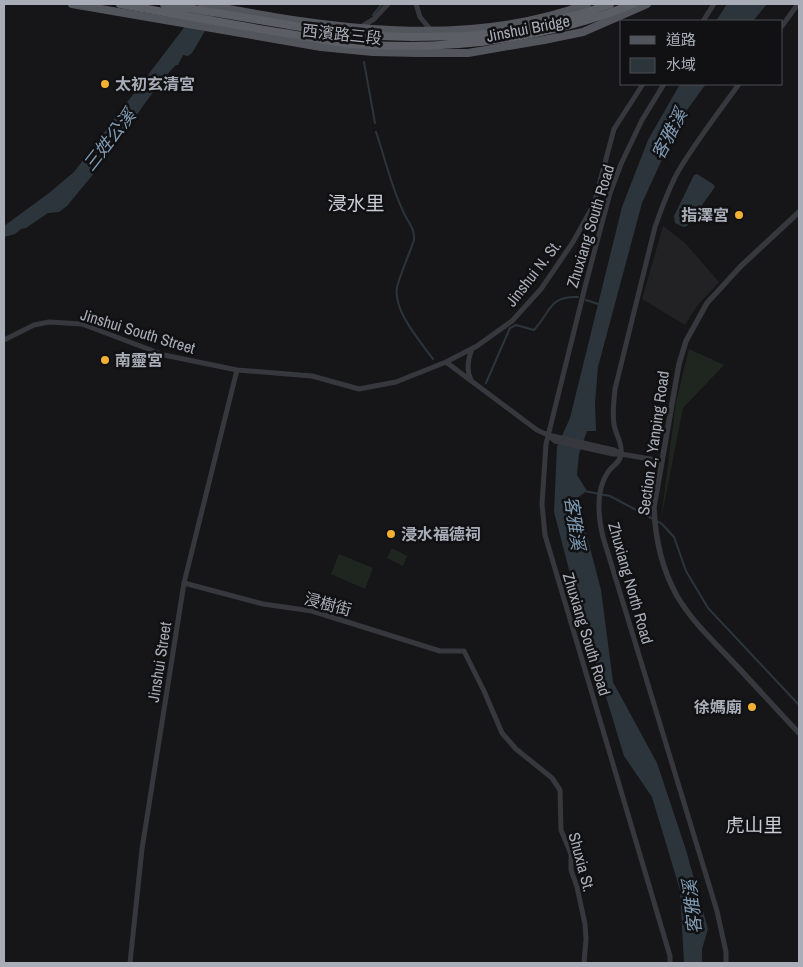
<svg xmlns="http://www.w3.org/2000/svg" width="803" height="967" viewBox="0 0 803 967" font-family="'Archivo Narrow','Noto Sans TC',sans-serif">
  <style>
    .built { fill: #222225 }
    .green { fill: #1e261f }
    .water { fill: #2c353c }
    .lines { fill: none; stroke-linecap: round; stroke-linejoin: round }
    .stream { stroke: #2c353c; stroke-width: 2 }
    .minor { stroke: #37383d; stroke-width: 5 }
    .tertiary { stroke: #37383d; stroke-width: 5.5 }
    .primary { stroke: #53555c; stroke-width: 8 }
    .trunk { stroke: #5b5e65; stroke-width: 8 }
    .poi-dot { fill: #f2b134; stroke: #111113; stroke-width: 2 }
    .labels { text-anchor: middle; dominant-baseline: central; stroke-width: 5; stroke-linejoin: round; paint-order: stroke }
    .street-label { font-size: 16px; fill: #a8adb8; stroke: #111113 }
    .poi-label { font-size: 16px; font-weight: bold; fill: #a8adb8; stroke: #111113; text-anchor: start }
    .water-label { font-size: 18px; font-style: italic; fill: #7f9bb3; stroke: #111113 }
    .quarter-label { font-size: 19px; fill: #c9ccd4; stroke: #111113 }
  </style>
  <rect width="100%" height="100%" fill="#161618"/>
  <!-- built -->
  <path class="built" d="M663,226L685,243L719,282L697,306L685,325L642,299Z"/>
  <!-- green -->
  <path class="green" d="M689,349L724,365L683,408L661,520L676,402Z
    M392,548L407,556L403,566L387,558Z
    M339,554L373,568L365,589L331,574Z"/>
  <!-- water -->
  <path class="water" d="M202,4H221L192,53L188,56L183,55L178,65H176C147,94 129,133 99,161L100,166L67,206L59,212L48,213L26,228L21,229L15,234L4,237V226L49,193L74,172Z
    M727,4H767L753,21H716Z
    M680,84H706L681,118L642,203L598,367L595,403L596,431H587L579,454L577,475L587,491L577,498L601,590L613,682L657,763L686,850L708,929L702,949V963H684L680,890L652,797L624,756L579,608L554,512L557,447L570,418L622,207L648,140Z
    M697,174L713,184L715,187L687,226L684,227L675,223L674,216L694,175Z"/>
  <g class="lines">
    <!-- stream -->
    <path class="stream" d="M373,15L382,4
      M364,62L375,123
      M376,132C385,158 391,186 403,211C407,222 415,227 414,240C409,255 401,272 397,287C393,311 420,341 433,359
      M586,300L598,304
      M486,383L510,328L516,325L534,330C551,312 548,296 578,297
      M584,491L610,496L653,519
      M657,521L662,524L674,537L686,571L708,608L799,705"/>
    <!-- minor -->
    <path class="minor" d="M416,4L420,17L430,29
      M703,21L714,4
      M782,26L798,4
      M361,27L374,19L388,4
      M664,84L642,120L621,164L610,193L586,283L546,444L542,504L545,535L670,956V963
      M4,340L34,325L49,322L82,324L164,355L237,370L312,376L359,389L396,382L446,362L477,346L512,321L541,289L573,242L594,204L614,129L643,84
      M446,362L537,430L548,435L555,441L613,454H621L662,461
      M471,380C466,370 468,359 472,349
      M548,435L614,450L621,454
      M184,583L263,604L312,611L440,651H464L484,691L502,733L516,749L552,778L560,790L561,830L571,854V870L577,887L585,924L586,939L584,963
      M130,963L142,849L184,583L237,370
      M726,963V952L717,911L603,537C598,516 595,491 608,472C613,465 620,463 621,454C623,443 615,434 614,424C612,412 614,401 615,389L655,227C662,207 669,187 679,170C697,140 719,112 739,84"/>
    <!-- tertiary -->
    <path class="tertiary" d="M799,212L741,266L707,303L686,341L679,364L654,507C655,537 662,569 677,596C691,620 712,640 731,660C754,684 776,709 799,733"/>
    <!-- primary -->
    <path class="primary" d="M72,4L321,47L373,52L418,53H468L544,40L583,32L647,4
      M202,4C327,28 465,50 587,4"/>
    <!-- trunk -->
    <path class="trunk" d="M120,4C175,14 229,24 284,33C306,36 329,42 351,44C447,51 543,40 633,4
      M164,4L348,35L412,37L468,36L502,32L578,15L610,4"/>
  </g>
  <!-- markers -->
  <g class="poi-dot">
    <circle cx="105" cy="84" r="5"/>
    <circle cx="739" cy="215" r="5"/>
    <circle cx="105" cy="360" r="5"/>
    <circle cx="391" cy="534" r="5"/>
    <circle cx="752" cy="707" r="5"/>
  </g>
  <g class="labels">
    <!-- street labels -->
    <g class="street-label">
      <text transform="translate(528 28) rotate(-11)">Jinshui Bridge</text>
      <text transform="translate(342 34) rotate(6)">西濱路三段</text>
      <text transform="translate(590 226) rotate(-73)">Zhuxiang South Road</text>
      <text transform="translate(533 273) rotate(-52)">Jinshui N. St.</text>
      <text transform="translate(138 331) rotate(17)">Jinshui South Street</text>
      <text transform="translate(653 443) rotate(-82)">Section 2, Yanping Road</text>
      <text transform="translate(631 583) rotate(74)">Zhuxiang North Road</text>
      <text transform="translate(328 604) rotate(15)">浸樹街</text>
      <text transform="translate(587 634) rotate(73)">Zhuxiang South Road</text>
      <text transform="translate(159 662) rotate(-81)">Jinshui Street</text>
      <text transform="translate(582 862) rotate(75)">Shuxia St.</text>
    </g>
    <!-- poi labels -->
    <g class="poi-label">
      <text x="115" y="84">太初玄清宮</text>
      <text x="729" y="215" text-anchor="end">指澤宮</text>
      <text x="115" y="360">南靈宮</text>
      <text x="401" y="534">浸水福德祠</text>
      <text x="742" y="707" text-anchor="end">徐媽廟</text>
    </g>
    <!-- water labels -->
    <g class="water-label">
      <text transform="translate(669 134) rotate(-62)">客雅溪</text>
      <text transform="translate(109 140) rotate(-52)">三姓公溪</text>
      <text transform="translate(575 523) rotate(82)">客雅溪</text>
      <text transform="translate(692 907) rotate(-96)">客雅溪</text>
    </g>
    <!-- quarter labels -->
    <g class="quarter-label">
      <text x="356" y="203">浸水里</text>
      <text x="754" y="825">虎山里</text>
    </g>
  </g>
  <!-- border -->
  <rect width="803" height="967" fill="none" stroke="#a8adb8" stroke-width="10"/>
  <!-- legend -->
  <rect x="620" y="20" width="162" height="65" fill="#111113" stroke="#4d4f55"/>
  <rect x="630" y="36" width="25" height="8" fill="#53555c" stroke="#4d4f55"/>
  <text x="666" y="45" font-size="15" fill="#a8adb8">道路</text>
  <rect x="630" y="58" width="25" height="15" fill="#2c353c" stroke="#4d4f55"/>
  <text x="666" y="70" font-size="15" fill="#a8adb8">水域</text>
</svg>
